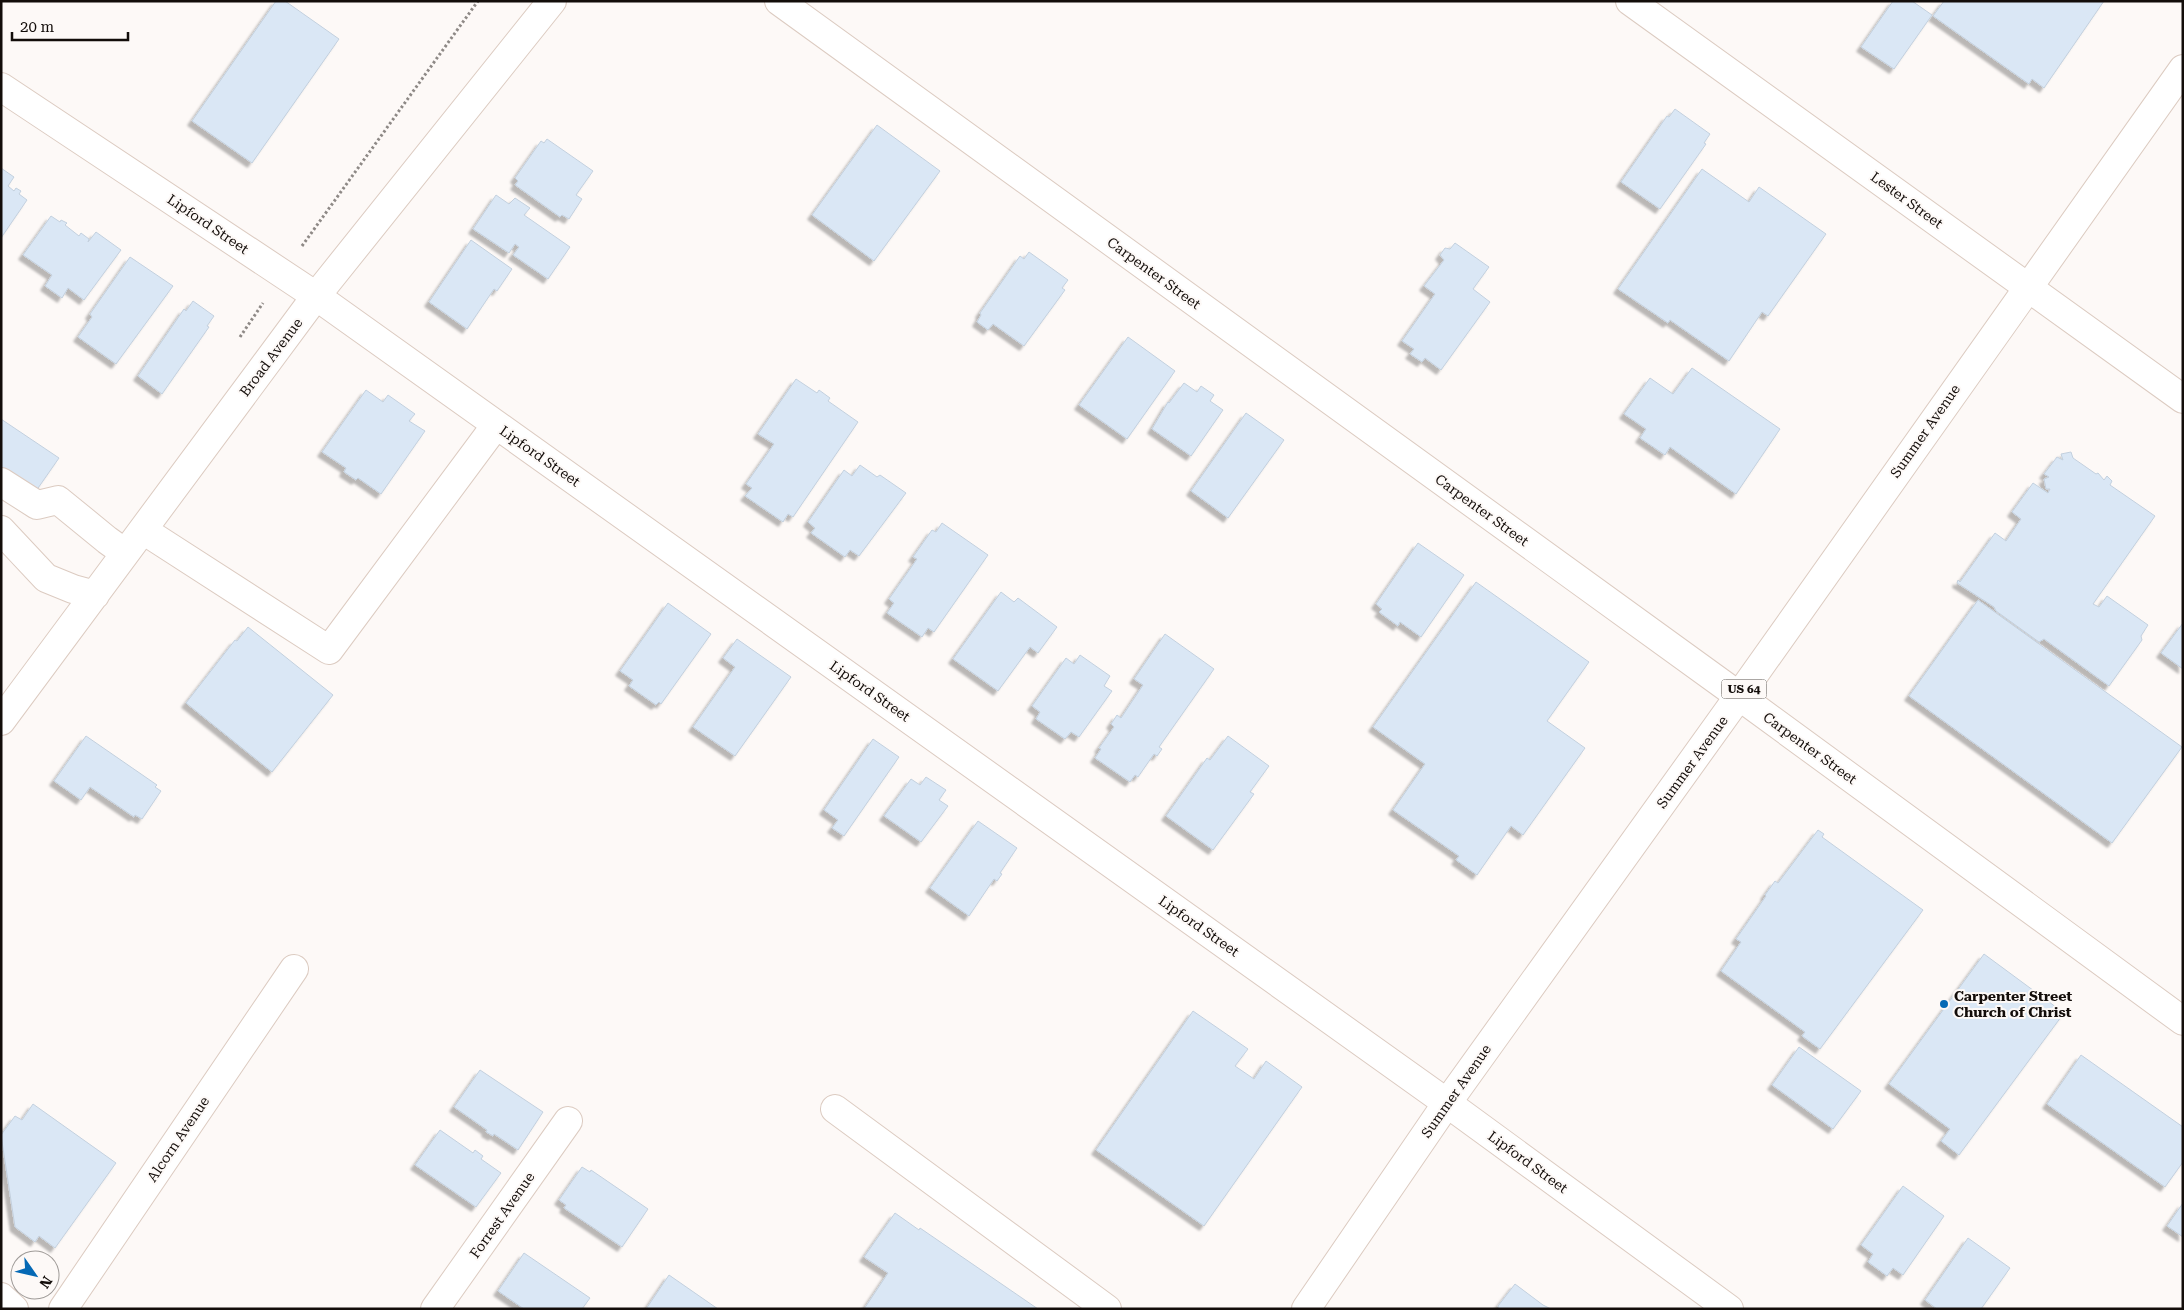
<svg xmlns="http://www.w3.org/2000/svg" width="2184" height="1310" viewBox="0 0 2184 1310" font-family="'Roboto Serif',serif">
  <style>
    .building { fill: #dae7f5; stroke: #c3d0de; filter: url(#shadow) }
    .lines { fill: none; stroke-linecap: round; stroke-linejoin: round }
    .minor-casing { stroke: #dccbc1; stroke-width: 30 }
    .major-casing { stroke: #dccbc1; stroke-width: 30 }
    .path { stroke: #8e8986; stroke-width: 3; stroke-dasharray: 2.5 2.5; stroke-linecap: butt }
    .minor { stroke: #fff; stroke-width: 28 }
    .major { stroke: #fff; stroke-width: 28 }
    .poi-dot { fill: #0569b5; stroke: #fdf9f7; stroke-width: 2 }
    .labels { text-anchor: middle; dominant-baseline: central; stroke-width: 4; stroke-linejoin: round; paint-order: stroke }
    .shield { fill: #fdf9f7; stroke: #595451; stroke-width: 1 }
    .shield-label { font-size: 12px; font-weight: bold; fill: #130d0a }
    .street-label { font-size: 14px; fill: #130d0a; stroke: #fdf9f7 }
    .poi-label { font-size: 14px; font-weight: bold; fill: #130d0a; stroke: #fdf9f7; text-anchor: start }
  </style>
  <defs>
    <filter id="shadow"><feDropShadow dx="-4.5" dy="4.5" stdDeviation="1" flood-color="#0004"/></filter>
  </defs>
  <rect width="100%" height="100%" fill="#fdf9f7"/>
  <!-- building -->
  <path class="building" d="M276,1H285L339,39L252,163L192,121Z
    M1893,1H1912L1932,15L1894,69L1861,47Z
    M1944,1H2104L2044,88L2032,79L2029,84L1933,16Z
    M1675,109L1710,134L1704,143L1706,144L1660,209L1621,182L1667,116L1669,117Z
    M877,125L940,171L874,261L812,215Z
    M547,139L593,171L576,195L582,199L569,219L562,215L560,217L515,185L518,181L515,178L541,141L544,143Z
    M1,168L14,177L8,186L14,191L16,188L21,191L19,194L27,200L1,238Z
    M1702,169L1749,202L1759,187L1826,234L1768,316L1762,312L1729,361L1670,320L1668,323L1618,289Z
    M496,195L509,204L515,198L530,208L524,215L570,247L548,279L513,255L519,247L515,244L509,253L473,229Z
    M51,216L60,222L61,220L67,223L65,225L79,236L81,233L89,239L88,242L96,232L121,250L84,300L68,288L62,298L45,286L52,275L23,255Z
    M471,240L512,269L497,291L494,289L467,329L429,302Z
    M1455,243L1489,267L1473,289L1490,302L1441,370L1425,358L1422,362L1410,354L1414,349L1402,341L1435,294L1424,286L1444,260L1440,255L1445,248L1450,249Z
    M1029,252L1068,280L1062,288L1065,290L1024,346L993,324L988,330L977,322L981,315L980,313L1020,256L1024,259Z
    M130,257L173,286L116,364L78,337L92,317L90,314Z
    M193,301L214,316L207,326L209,327L162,394L138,376L184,309L186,311Z
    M1128,337L1175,371L1127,439L1079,405Z
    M1692,368L1780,429L1736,494L1670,447L1665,455L1640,438L1646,429L1624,414L1650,378L1673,394Z
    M796,379L817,393L819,390L830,398L828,401L858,422L793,517L788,514L783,522L745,496L752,488L746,484L774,444L758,434Z
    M1184,383L1197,392L1201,386L1214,395L1210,401L1223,410L1191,456L1152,429L1168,402L1169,403Z
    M366,390L383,402L388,395L415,414L409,421L425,431L381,494L358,478L356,480L344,472L346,468L322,452Z
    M1246,413L1284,440L1228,518L1191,491Z
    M1,419L59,458L36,491L1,468Z
    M2071,452L2073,458L2096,474L2098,473L2104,480L2107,476L2112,481L2110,485L2155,516L2093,604L2099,607L2107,596L2148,625L2141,636L2142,640L2109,686L2044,639L2039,642L1996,611L1994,607L1957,583L1958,580L1960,582L1995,533L2006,541L2021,519L2012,512L2033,483L2048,493L2050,489H2046L2044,479L2049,477L2044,474L2057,457L2063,460L2061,454Z
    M860,465L877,477L880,475L906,493L859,556L850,550L845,557L811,533L815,528L808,522L844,470L852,476Z
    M942,523L988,555L934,632L928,628L922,637L887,613L894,603L889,599L917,559L913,557L932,530L936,532Z
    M1418,543L1464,575L1421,637L1400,622L1398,626L1379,612L1382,609L1376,604Z
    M1476,582L1589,662L1547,721L1585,748L1523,835L1511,826L1477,875L1456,860L1459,856L1393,810L1425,764L1373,727Z
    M1001,592L1014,602L1018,598L1057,627L1038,653L1030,647L998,691L953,659Z
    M1978,600L2182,747L2112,843L1909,696Z
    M668,603L711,634L661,704L659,702L656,705L629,686L633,680L620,671Z
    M2183,623V669L2161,653Z
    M248,627L333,695L272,772L186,703L235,640L237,641Z
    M1165,634L1214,669L1159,747L1162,749L1157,756L1154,754L1138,777L1135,775L1130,782L1095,758L1101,749L1099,748L1114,727L1111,724L1117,715L1121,718L1143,685L1134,679Z
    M737,639L791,677L735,756L693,727L735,667L723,658Z
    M1080,655L1110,676L1104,686L1112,691L1079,737L1071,732L1065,739L1036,719L1040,712L1032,706L1066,658L1074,664Z
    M86,736L157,785L155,787L161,791L142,819L135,815L134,817L90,787L81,800L54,781Z
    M1228,736L1269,766L1250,792L1254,794L1213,850L1166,816L1207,758L1210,760Z
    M873,739L899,757L844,836L832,828L838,820L824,810Z
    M926,777L946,790L939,800L948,806L921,842L884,816L911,779L920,785Z
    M978,821L1017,848L1000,873L1002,874L997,881L994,879L969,916L930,888Z
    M1818,830L1824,834L1822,837L1923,910L1820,1049L1802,1036L1805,1032L1721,971L1741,942L1736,939L1766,896L1765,895L1775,881L1778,883Z
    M1984,954L2064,1013L1959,1155L1941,1141L1950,1129L1889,1084Z
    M1193,1011L1248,1049L1235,1066L1254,1079L1266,1061L1302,1087L1204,1226L1096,1150Z
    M1799,1047L1861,1091L1833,1129L1772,1085Z
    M2081,1055L2183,1127V1162L2165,1187L2047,1104Z
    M480,1070L543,1112L518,1150L494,1134L493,1136L486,1132L487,1130L454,1107Z
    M33,1104L116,1163L55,1248L39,1236L35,1242L15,1227L1,1135L15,1116L22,1120Z
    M440,1130L473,1153L475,1150L483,1156L481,1159L501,1173L476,1207L415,1165Z
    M582,1167L590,1172L591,1170L648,1209L622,1247L564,1208L566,1205L559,1200Z
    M1903,1186L1944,1216L1903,1275L1893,1268L1887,1276L1868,1262L1873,1254L1861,1245Z
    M2183,1203V1237L2167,1226Z
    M895,1213L919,1230L920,1228L1038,1309H864L888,1273L864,1257Z
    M1968,1238L2010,1268L1981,1309H1937L1925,1300Z
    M524,1253L590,1298L582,1309H524L498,1291Z
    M669,1275L718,1309H646Z
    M1515,1284L1543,1305L1551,1309H1499L1498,1306Z"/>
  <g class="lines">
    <defs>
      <path id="minor" d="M779,1L1739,696L2183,1021
        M1630,1L2183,399
        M1,87L316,296L1447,1103L1729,1309
        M1,482L37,505L58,500L107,540L125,553
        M1,530L46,578L73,589L95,595
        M143,530L329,650L496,425
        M1,721L316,296L552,1
        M835,1109L1107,1309
        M1,1297L14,1309
        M63,1309L294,969
        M435,1309L568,1121"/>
      <path id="major" d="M1306,1309L1447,1103L1739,696L2183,69"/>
    </defs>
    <!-- minor casing -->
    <use href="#minor" class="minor-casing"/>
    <!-- major casing -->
    <use href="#major" class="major-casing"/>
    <!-- path -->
    <path class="path" d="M302,246L478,1
      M240,337L263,303"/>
    <!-- minor -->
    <use href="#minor" class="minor"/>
    <!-- major -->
    <use href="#major" class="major"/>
  </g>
  <!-- markers -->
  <circle class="poi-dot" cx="1944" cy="1004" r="5"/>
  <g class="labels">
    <!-- shield labels -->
    <rect class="shield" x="1721.5" y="679.5" width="45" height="19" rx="4"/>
    <g class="shield-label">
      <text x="1744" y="689">US 64</text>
    </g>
    <!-- street labels -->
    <g class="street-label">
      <text transform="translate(1907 200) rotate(36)">Lester Street</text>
      <text transform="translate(208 224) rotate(34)">Lipford Street</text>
      <text transform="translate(1154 273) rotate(36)">Carpenter Street</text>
      <text transform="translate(271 357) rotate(-53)">Broad Avenue</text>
      <text transform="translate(1925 431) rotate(-55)">Summer Avenue</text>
      <text transform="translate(540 456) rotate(35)">Lipford Street</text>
      <text transform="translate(1482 510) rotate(36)">Carpenter Street</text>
      <text transform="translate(870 691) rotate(35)">Lipford Street</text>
      <text transform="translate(1810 748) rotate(36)">Carpenter Street</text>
      <text transform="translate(1692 762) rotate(-54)">Summer Avenue</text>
      <text transform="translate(1199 926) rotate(35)">Lipford Street</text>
      <text transform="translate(1456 1091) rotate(-55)">Summer Avenue</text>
      <text transform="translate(178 1139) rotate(-56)">Alcorn Avenue</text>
      <text transform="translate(1528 1162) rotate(36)">Lipford Street</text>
      <text transform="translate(502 1215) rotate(-55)">Forrest Avenue</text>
    </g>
    <!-- poi labels -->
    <g class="poi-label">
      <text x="1954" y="996">Carpenter Street<tspan x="1954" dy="16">Church of Christ</tspan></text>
    </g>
  </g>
  <!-- border -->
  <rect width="2184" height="1310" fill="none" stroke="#130d0a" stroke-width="5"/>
  <!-- north arrow -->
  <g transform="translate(35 1275) rotate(124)"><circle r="24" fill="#fdf9f7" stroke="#9f9b98"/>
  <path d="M0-4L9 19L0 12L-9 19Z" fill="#0569b5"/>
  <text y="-8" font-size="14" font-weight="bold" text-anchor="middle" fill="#130d0a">N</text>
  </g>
  <!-- scale -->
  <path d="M12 32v8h116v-8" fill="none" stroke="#130d0a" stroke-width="2.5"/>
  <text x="20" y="32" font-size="15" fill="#130d0a" stroke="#fdf9f7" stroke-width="4" paint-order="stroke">20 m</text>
</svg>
